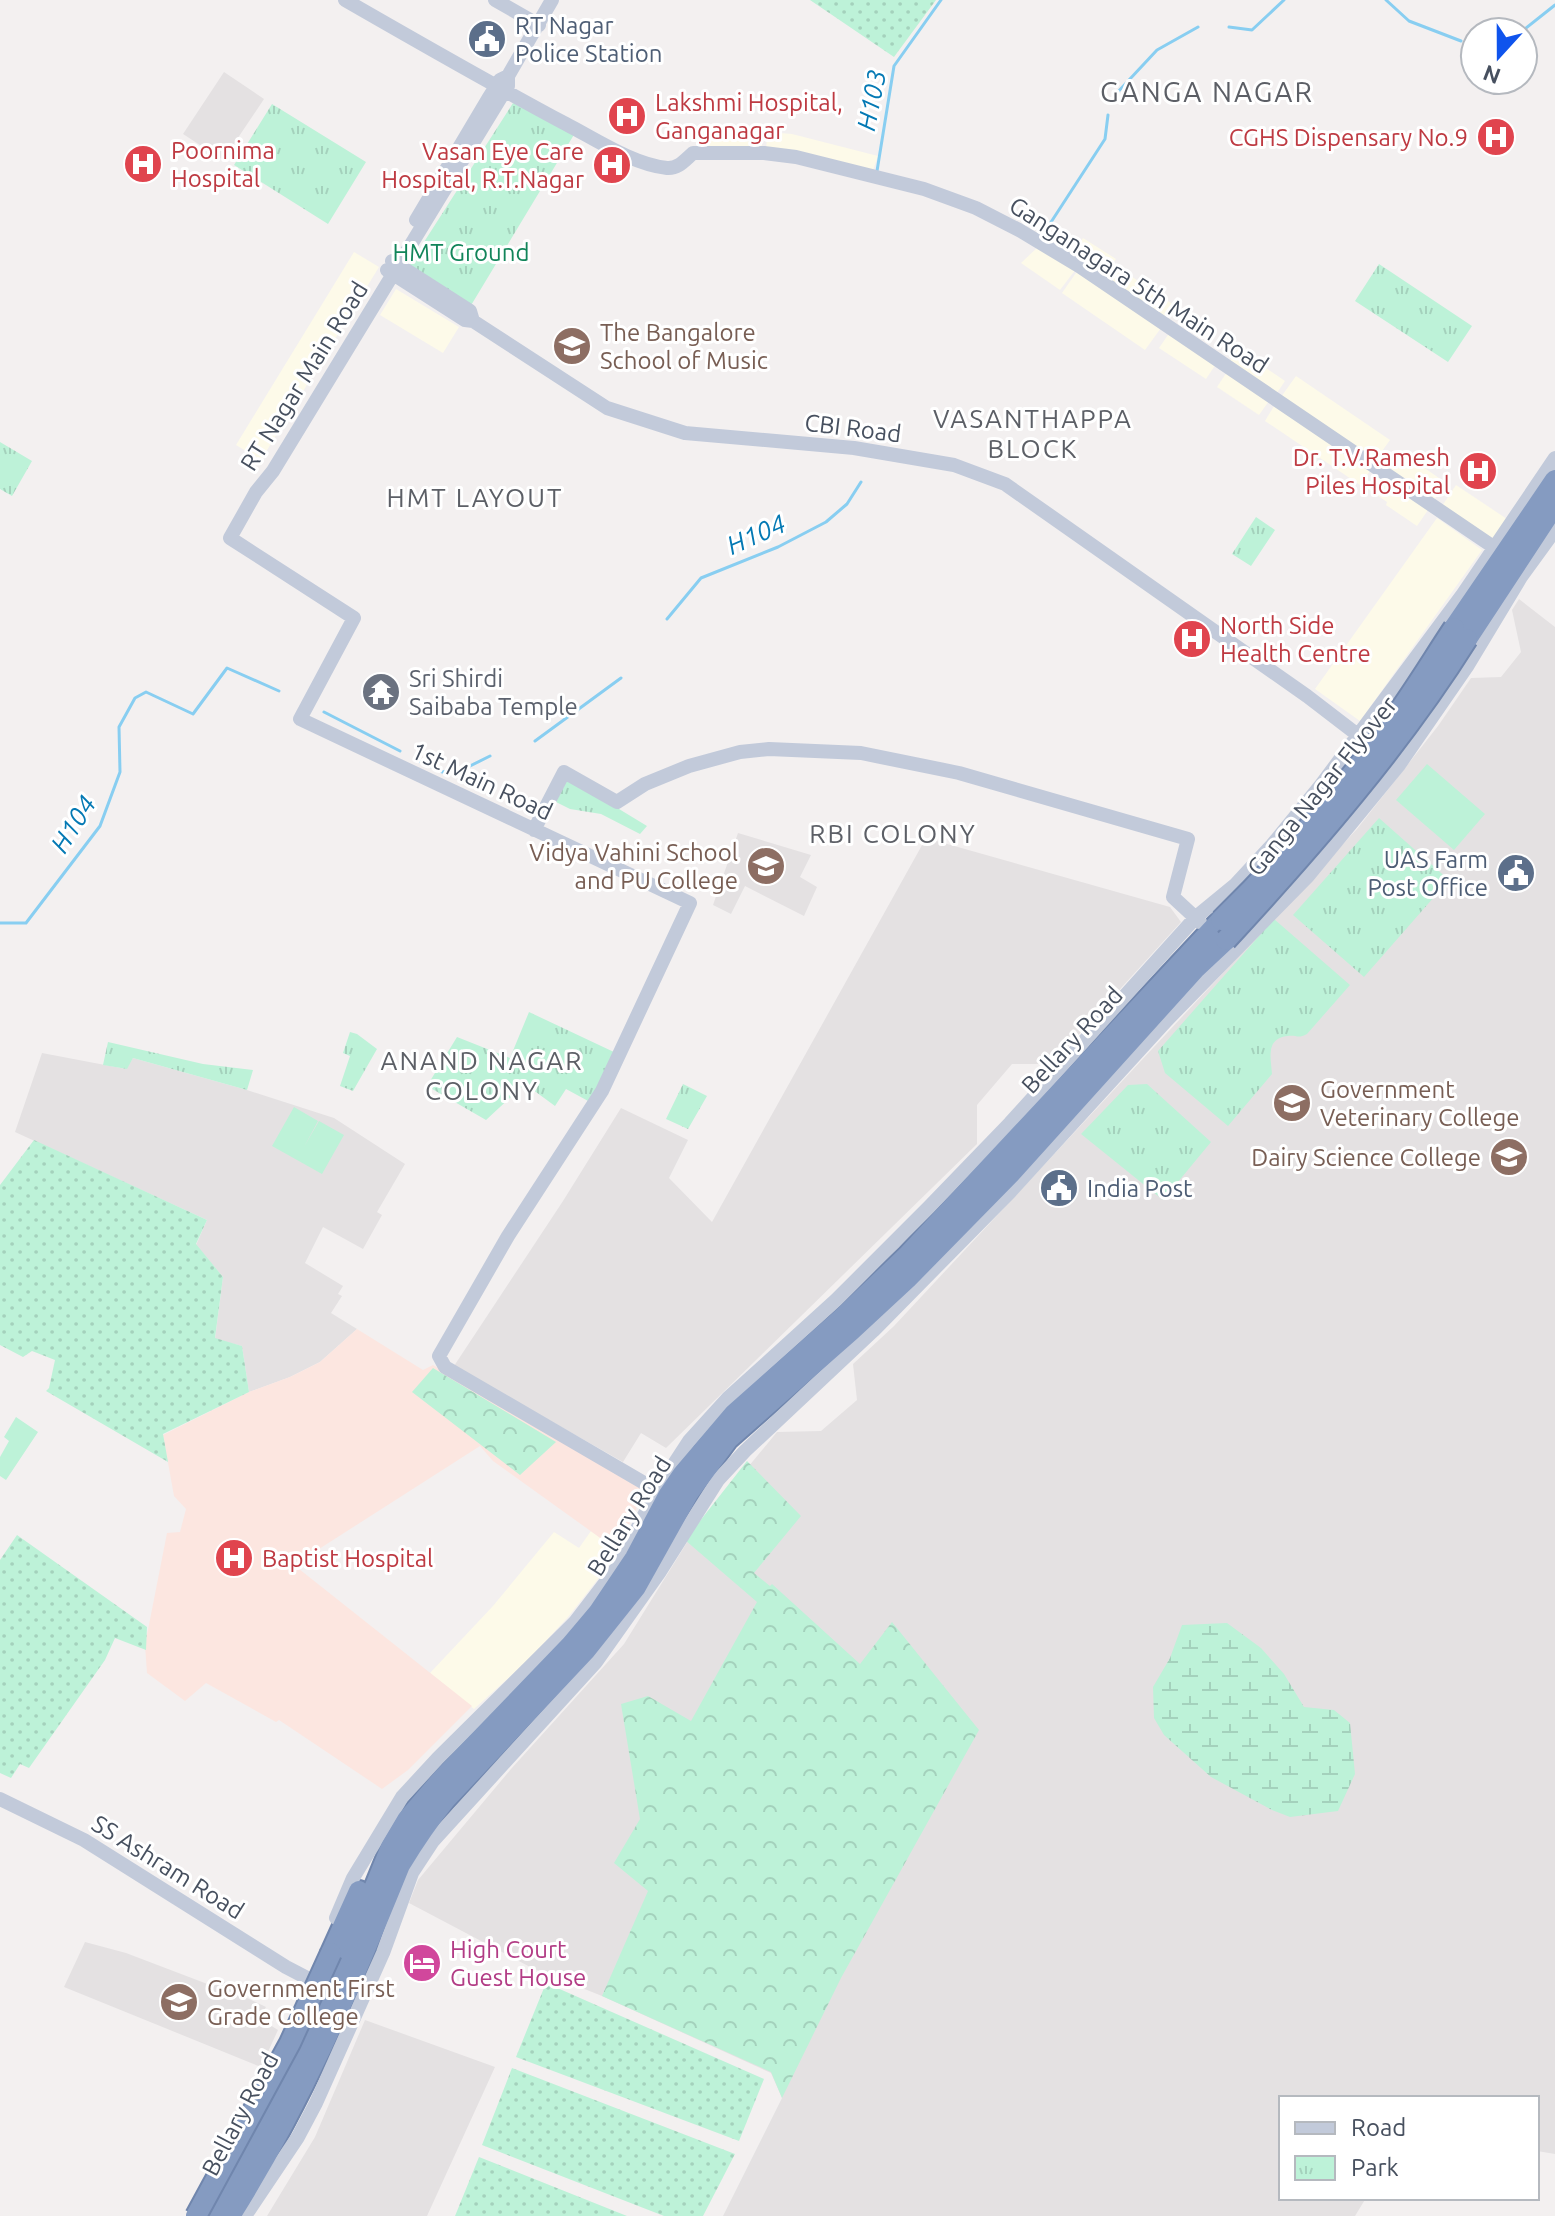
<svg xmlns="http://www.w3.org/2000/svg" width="1555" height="2216" viewBox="0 0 1555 2216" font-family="Ubuntu,sans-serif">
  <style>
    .commercial { fill: #fdfae9 }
    .education { fill: #e4e1e2 }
    .medical { fill: #fce6e0 }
    .grass { fill: url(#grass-dots) }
    .forest { fill: url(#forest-crowns) }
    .wetland { fill: url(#wetland-marsh) }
    .park { fill: url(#park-tufts) }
    .pitch { fill: #bdf2d8 }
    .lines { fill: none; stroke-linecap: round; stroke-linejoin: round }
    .stream { stroke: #88cef1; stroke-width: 3 }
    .highway-casing { stroke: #7086ad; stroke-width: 24 }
    .secondary { stroke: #c2cada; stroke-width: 14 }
    .highway { stroke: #859bc1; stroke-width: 20 }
    .highway-bridge-casing { stroke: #7086ad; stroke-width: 24; stroke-linecap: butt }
    .highway-bridge { stroke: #859bc1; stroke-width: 20 }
    .labels { text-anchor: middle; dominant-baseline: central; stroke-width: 6; stroke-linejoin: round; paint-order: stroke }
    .service-label { font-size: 24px; fill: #4e5e75; stroke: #fff; text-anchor: start }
    .health-label { font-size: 24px; fill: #be3a42; stroke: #fff; text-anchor: start }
    .park-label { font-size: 24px; fill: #12855a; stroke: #fff }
    .street-label { font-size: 24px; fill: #47505f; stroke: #fff }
    .education-label { font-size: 24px; fill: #785e54; stroke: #fff; text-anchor: start }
    .worship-label { font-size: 24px; fill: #5b616d; stroke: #fff; text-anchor: start }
    .hotel-label { font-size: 24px; fill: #b23c85; stroke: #fff; text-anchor: start }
    .water-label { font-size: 26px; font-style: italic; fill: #0479b4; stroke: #fff }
    .neighbourhood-label { font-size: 26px; letter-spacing: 2px; fill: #5c5f66; stroke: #fff }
    .quarter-label { font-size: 28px; letter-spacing: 2px; fill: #5c5f66; stroke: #fff }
  </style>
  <defs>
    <pattern id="grass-dots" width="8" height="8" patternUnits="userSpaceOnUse" patternTransform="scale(2)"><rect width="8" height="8" fill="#bdf2d8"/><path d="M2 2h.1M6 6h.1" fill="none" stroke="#a4d1bc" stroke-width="1.8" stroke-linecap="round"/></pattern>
    <pattern id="forest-crowns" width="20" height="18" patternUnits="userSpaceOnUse" patternTransform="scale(2)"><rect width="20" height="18" fill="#bdf2d8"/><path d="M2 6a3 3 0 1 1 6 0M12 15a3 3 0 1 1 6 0" fill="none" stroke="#a4d1bc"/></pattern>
    <pattern id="wetland-marsh" width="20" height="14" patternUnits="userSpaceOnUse" patternTransform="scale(2)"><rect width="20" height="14" fill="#bdf2d8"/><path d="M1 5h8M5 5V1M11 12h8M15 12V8" fill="none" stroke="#a4d1bc"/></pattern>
    <pattern id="park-tufts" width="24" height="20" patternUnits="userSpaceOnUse" patternTransform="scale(2)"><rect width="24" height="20" fill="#bdf2d8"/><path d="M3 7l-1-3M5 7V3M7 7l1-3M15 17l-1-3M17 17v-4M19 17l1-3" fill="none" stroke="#a4d1bc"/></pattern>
  </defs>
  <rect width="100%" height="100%" fill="#f3f0f0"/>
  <!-- commercial -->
  <path class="commercial" d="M701,130L762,132V148L700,147Z
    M768,132L792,134L878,156L873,170L766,148Z
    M1083,238L1116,259L1103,279L1070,257Z
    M1039,246L1076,269L1060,290L1021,263Z
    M354,252L379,267L261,460L236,445Z
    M1116,266L1174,305L1165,319L1107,280Z
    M1078,270L1161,328L1145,350L1062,293Z
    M396,289L459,327L443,353L380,315Z
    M1170,332L1216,364L1206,379L1159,348Z
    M1238,349L1285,381L1277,393L1230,361Z
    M1227,372L1269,401L1259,415L1217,387Z
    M1296,376L1390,440L1375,461L1281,397Z
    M1274,406L1370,471L1360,485L1265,421Z
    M1393,452L1413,466L1416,462L1446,483L1434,500L1383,466Z
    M1377,475L1428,510L1417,526L1386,505L1387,502L1368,489Z
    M1456,485L1507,519L1493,540L1442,506Z
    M1437,518L1482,550L1360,721L1315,689Z
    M591,1531L617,1550L605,1570L568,1617L527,1661L474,1709L430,1673L493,1606L554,1532L579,1548Z"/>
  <!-- education -->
  <path class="education" d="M224,72L264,99L223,160L183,134Z
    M1519,599L1555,627V2154L1537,2151V2098H1281V2198H1366L1355,2216H723L782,2098L771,2073L602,1996L532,1968L409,1903L418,1880L511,1769L624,1644L691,1536L777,1432L821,1431L857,1400L853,1364L894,1326L1357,829L1438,726L1471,678L1501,677L1521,652L1512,610Z
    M738,833L811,855L800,877L817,887L804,916L745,886L731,914L713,905Z
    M926,838L1170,907L1181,922L1052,1064H1012L977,1105V1144L666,1448L641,1433L623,1462L454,1366L563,1201L621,1108L688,1140L669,1178L712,1222Z
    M42,1053L126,1069L133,1058L247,1090L334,1118L405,1164L377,1212L382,1215L363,1249L323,1227L305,1263L343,1286L338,1294L342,1296L331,1313L357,1329L320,1362L290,1377L249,1392L242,1346L215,1339L223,1277L196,1245L207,1220L15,1132Z
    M85,1942L126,1953L210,1985L213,1977L227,1983L247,1998L266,2007L264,2010L266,2012L262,2020L278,2030L261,2067L64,1987Z
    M365,2020L495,2067L427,2216H267L315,2137Z"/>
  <!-- medical -->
  <path class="medical" d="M357,1329L423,1370L433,1365L641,1489L636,1510L617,1550L493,1461L480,1446L294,1565L472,1706L408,1770L382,1789L279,1720L276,1722L206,1683L185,1701L147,1673L145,1645L167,1533L180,1532L186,1509L174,1496L163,1435L249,1392L290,1377L320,1362Z"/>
  <!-- grass -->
  <path class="grass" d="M810,0H936L894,57Z
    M34,1140L207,1220L196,1244L223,1277L215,1338L242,1346L249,1392L163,1434L168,1462L46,1391L49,1388L55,1360L32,1351L23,1357L0,1345V1185Z
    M17,1535L147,1627L146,1650L115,1638L105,1660L29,1768L20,1764L11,1778L0,1773V1560Z
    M546,1983L764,2079L739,2141L516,2057Z
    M512,2068L735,2154L703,2216H664L482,2145Z
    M479,2157L627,2216H455Z"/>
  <!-- forest -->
  <path class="forest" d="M433,1368L556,1442L520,1475L412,1392Z
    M747,1461L801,1516L754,1573L770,1586L772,1584L860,1664L892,1622L979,1730L841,1978L782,2098L771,2072L602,1996L648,1891L614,1863L640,1819L621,1704L648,1696L691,1721L757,1602L685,1540Z"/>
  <!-- wetland -->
  <path class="wetland" d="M1227,1623L1261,1648L1284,1674L1304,1707L1334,1710L1350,1723L1355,1774L1338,1811L1290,1817L1272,1810L1211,1777L1164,1735L1154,1718L1153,1687L1170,1658L1182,1625Z"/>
  <!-- park -->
  <path class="park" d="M513,103L575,133L470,307L408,267Z
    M272,104L366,162L328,224L234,165Z
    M1379,264L1472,326L1448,362L1355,301Z
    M0,442L32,461L12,496L0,489Z
    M1256,517L1275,530L1251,566L1232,554Z
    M568,778L647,826L640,834L601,814L570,809L556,802Z
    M1379,818L1449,880L1364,977L1293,915Z
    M1274,919L1350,985L1307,1034C1298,1039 1297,1035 1288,1036C1265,1038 1271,1059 1272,1074L1228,1126L1165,1073L1158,1051Z
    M529,1012L616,1053L590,1102L566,1089L555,1106L525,1084L486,1120L427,1086L457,1037L510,1058Z
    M350,1032L357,1034L377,1049L353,1091L340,1086L350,1056L343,1053Z
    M108,1042L203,1064L253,1070L247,1090L133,1058L127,1069L103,1065Z
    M683,1084L707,1096L688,1129L666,1119Z
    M1147,1084L1211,1142L1163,1200L1081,1134L1128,1085Z"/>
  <!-- pitch -->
  <path class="pitch" d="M1427,764L1485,814L1454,850L1396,800Z
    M294,1107L318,1121L304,1147L319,1121L344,1135L322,1174L272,1146Z
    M16,1417L38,1432L6,1480L0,1476V1457L9,1441L4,1437Z"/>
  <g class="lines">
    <!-- stream -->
    <path class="stream" d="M1386,0L1409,21L1461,41
      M1229,27L1252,30L1284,0
      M1521,32L1555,5
      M1115,95L1157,50L1198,27
      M877,171L894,66L941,0
      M1042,236L1105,139L1108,115
      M667,619L701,578L778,547L826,522L847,504L861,482
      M324,712L400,751
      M535,741L621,678
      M419,761L442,772L468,767L490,756
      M0,923H26L100,826L120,772L119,727L135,698L146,692L193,714L227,668L279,691"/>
    <defs>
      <path id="highway" d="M1454,628L1555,480
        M1467,639L1555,505
        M331,1953L359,1891
        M214,2216L277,2107L328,2002L391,1847L407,1820L442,1779L571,1645L598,1613L635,1558L668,1496L683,1474L734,1414L841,1319L907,1256L1221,920
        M230,2216C300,2105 351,1986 400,1865C414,1842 428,1821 445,1800L585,1651L636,1587L689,1492L728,1439L852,1330L907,1279L1010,1174L1195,969L1226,940"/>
    </defs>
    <!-- highway casing -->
    <use href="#highway" class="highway-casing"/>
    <!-- secondary -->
    <path class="secondary" d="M345,0C418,42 491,84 566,124C595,139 634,165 667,168C678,169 685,160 693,153H764L796,157L924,189L976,208L1019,230L1079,266L1495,548L1499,555
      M495,0L539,25
      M508,76V86L504,92L273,471L256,492L230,538L354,618L300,719L690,903L602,1091L508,1236L439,1356L445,1367L663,1494
      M416,220L488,99L500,80L508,76L552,0
      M392,261L470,311L473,321
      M387,270L465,320L473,321L607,408L685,433L854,448L954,465L1005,484L1307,696L1363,739
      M534,830L564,772L617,802L645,784L689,766L740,752L769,749L861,753L959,773L1188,839L1173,897L1200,922
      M0,1799L84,1840L286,1967L309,1979
      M336,1918L353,1878L402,1797L438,1758L575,1622L618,1566L657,1490L689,1441L728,1398L836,1300L929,1207L1010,1123L1196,917L1235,885L1272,845L1321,785L1463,594L1555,458
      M245,2216L298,2137L316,2103L383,1953L412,1873L433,1841L596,1662L659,1573L718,1480L745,1451L873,1331L1010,1192L1167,1020L1308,876L1399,765L1468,665L1521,577L1555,530"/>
    <!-- highway -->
    <use href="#highway" class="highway"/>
    <defs>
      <path id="highway-bridge" d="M1221,920C1286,857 1348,784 1400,710C1419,683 1436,655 1454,628
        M1226,940C1312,847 1400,746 1467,639
        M196,2216L290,2043L331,1953"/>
    </defs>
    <!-- highway-bridge casing -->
    <use href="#highway-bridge" class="highway-bridge-casing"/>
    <!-- highway-bridge -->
    <use href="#highway-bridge" class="highway-bridge"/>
  </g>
  <!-- icons -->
  <defs>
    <symbol id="civic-disc" viewBox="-11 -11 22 22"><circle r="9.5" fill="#5c6f8a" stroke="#fff"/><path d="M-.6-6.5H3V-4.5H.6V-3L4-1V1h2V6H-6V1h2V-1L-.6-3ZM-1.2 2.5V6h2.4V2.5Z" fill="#fff"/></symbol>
    <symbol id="hospital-disc" viewBox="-11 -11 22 22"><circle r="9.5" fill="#e0444e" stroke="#fff"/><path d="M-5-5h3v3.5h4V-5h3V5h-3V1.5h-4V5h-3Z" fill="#fff"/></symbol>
    <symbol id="university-disc" viewBox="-11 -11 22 22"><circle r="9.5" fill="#8d6e63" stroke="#fff"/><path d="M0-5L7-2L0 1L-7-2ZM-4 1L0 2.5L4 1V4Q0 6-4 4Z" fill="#fff"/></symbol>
    <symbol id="temple-disc" viewBox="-11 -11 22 22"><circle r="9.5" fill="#6b7280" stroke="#fff"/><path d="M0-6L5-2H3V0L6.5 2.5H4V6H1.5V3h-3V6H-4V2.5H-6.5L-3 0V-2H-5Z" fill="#fff"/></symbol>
    <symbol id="hotel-disc" viewBox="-11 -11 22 22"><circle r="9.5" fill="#d1479c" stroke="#fff"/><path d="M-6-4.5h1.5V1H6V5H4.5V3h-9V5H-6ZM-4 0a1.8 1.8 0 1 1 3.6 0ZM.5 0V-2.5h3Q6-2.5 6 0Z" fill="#fff"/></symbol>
  </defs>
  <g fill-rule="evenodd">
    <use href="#civic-disc" x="465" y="17" width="44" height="44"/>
    <use href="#hospital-disc" x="605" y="94" width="44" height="44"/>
    <use href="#hospital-disc" x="1474" y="115" width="44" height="44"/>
    <use href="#hospital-disc" x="121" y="142" width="44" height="44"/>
    <use href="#hospital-disc" x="590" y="143" width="44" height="44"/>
    <use href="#university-disc" x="550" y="324" width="44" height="44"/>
    <use href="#hospital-disc" x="1456" y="449" width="44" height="44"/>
    <use href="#hospital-disc" x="1170" y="617" width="44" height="44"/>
    <use href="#temple-disc" x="359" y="670" width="44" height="44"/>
    <use href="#university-disc" x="744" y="844" width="44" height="44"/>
    <use href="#civic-disc" x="1494" y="851" width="44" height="44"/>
    <use href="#university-disc" x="1270" y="1081" width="44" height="44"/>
    <use href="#university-disc" x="1487" y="1135" width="44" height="44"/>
    <use href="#civic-disc" x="1037" y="1166" width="44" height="44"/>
    <use href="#hospital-disc" x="212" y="1536" width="44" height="44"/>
    <use href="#hotel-disc" x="400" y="1941" width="44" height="44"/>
    <use href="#university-disc" x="157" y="1980" width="44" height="44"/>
  </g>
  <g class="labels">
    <!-- service labels -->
    <g class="service-label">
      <text x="515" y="25">RT Nagar<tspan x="515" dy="28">Police Station</tspan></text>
      <text x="1488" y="859" text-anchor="end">UAS Farm<tspan x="1488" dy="28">Post Office</tspan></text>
      <text x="1087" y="1188">India Post</text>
    </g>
    <!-- health labels -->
    <g class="health-label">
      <text x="655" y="102">Lakshmi Hospital,<tspan x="655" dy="28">Ganganagar</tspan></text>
      <text x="1468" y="137" text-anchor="end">CGHS Dispensary No.9</text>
      <text x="171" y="150">Poornima<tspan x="171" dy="28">Hospital</tspan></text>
      <text x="584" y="151" text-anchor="end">Vasan Eye Care<tspan x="584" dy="28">Hospital, R.T.Nagar</tspan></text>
      <text x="1450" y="457" text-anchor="end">Dr. T.V.Ramesh<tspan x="1450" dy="28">Piles Hospital</tspan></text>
      <text x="1220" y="625">North Side<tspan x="1220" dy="28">Health Centre</tspan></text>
      <text x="262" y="1558">Baptist Hospital</text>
    </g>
    <!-- park labels -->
    <g class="park-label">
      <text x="461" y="252">HMT Ground</text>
    </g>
    <!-- street labels -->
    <g class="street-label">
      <text transform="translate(1139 285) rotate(33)">Ganganagara 5th Main Road</text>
      <text transform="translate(304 376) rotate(-58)">RT Nagar Main Road</text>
      <text transform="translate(853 428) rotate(7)">CBI Road</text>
      <text transform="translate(482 781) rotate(25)">1st Main Road</text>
      <text transform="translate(1322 786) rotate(-51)">Ganga Nagar Flyover</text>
      <text transform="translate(1072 1040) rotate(-47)">Bellary Road</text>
      <text transform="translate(629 1516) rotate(-58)">Bellary Road</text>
      <text transform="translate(168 1867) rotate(32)">SS Ashram Road</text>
      <text transform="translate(240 2114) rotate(-62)">Bellary Road</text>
    </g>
    <!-- education labels -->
    <g class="education-label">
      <text x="600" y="332">The Bangalore<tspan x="600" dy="28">School of Music</tspan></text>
      <text x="738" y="852" text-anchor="end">Vidya Vahini School<tspan x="738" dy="28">and PU College</tspan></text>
      <text x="1320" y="1089">Government<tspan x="1320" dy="28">Veterinary College</tspan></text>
      <text x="1481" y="1157" text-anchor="end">Dairy Science College</text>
      <text x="207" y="1988">Government First<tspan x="207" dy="28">Grade College</tspan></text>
    </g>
    <!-- worship labels -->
    <g class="worship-label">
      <text x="409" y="678">Sri Shirdi<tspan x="409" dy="28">Saibaba Temple</tspan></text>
    </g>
    <!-- hotel labels -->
    <g class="hotel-label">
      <text x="450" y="1949">High Court<tspan x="450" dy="28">Guest House</tspan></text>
    </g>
    <!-- water labels -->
    <g class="water-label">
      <text transform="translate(871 100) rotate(-79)">H103</text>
      <text transform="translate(756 534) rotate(-24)">H104</text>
      <text transform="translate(73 824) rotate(-58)">H104</text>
    </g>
    <!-- neighbourhood labels -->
    <g class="neighbourhood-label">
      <text x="1033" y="418">VASANTHAPPA<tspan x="1033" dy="30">BLOCK</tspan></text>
      <text x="475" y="497">HMT LAYOUT</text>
      <text x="893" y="833">RBI COLONY</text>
      <text x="482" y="1060">ANAND NAGAR<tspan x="482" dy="30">COLONY</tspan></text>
    </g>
    <!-- quarter labels -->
    <g class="quarter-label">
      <text x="1207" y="91">GANGA NAGAR</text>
    </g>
  </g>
  <!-- legend -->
  <rect x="1279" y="2096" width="260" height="104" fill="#ffffff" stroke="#b5b9bf" stroke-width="2"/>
  <rect x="1295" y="2122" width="40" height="12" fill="#c2cada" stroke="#b5b9bf" stroke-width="2"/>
  <text x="1351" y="2136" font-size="24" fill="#47505f">Road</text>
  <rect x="1295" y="2156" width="40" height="24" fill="url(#park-tufts)" stroke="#b5b9bf" stroke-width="2"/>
  <text x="1351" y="2176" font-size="24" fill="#47505f">Park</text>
  <!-- north arrow -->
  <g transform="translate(1499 56) rotate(201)"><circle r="38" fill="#ffffff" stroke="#b5b9bf" stroke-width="2"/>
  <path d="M0-6L14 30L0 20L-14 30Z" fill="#0f54ed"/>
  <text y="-12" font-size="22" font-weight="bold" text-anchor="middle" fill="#47505f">N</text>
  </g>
</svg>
